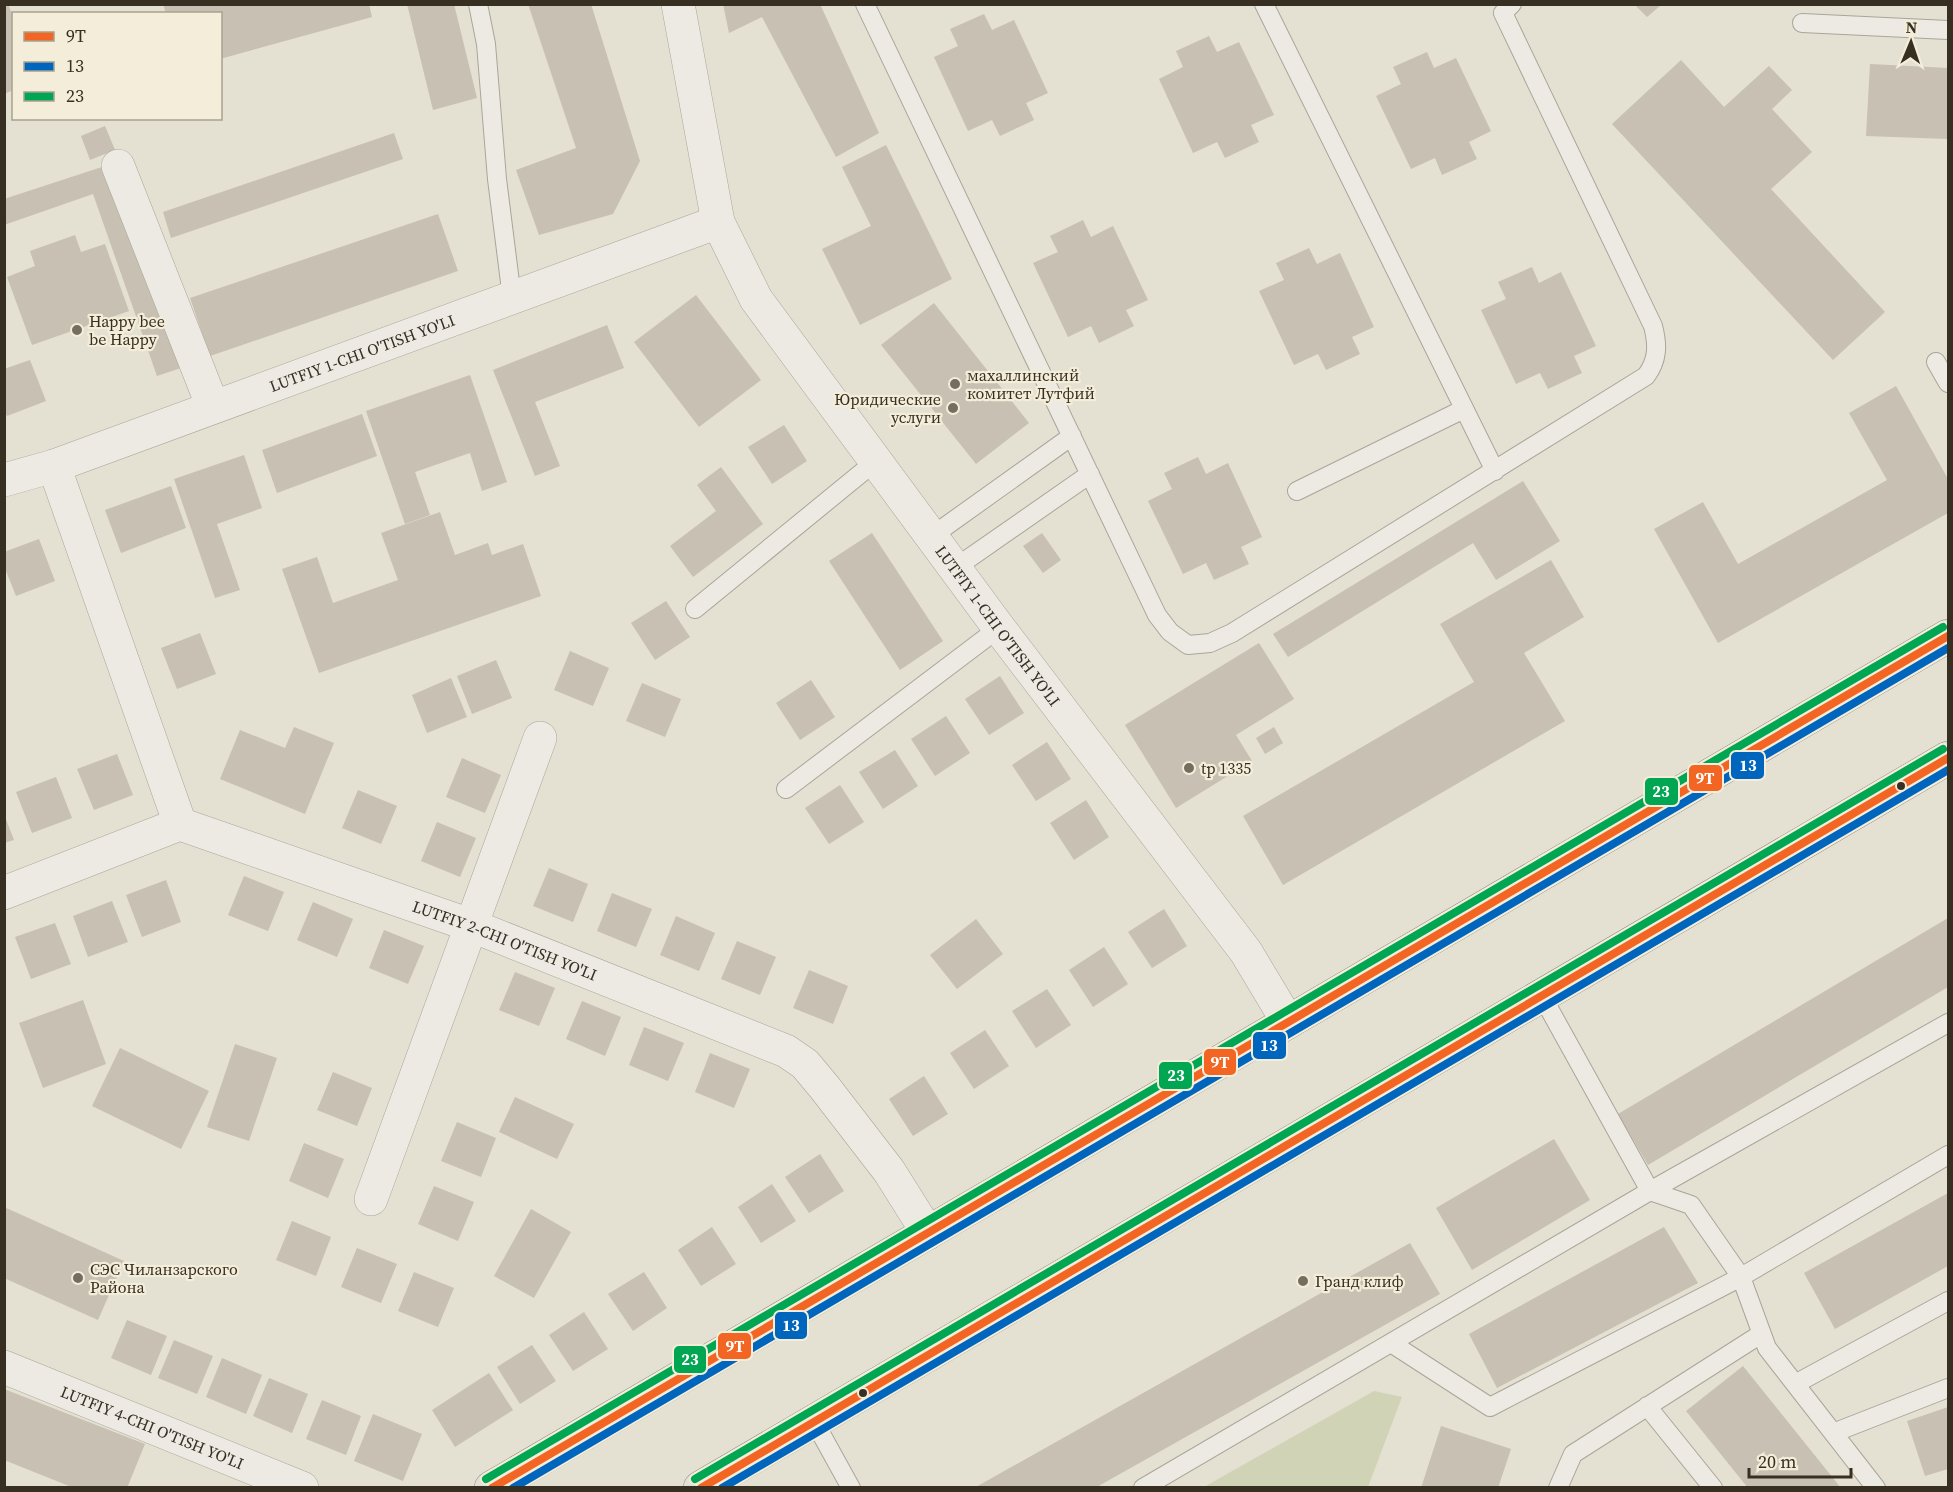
<svg xmlns="http://www.w3.org/2000/svg" width="1953" height="1492" viewBox="0 0 1953 1492" font-family="'Source Serif 4',serif">
  <style>
    .green { fill: #d1d3b6 }
    .building { fill: #c7c0b3 }
    .lines { fill: none; stroke-linecap: round; stroke-linejoin: round }
    .service-casing { stroke: #aaa59a; stroke-width: 20 }
    .minor-casing { stroke: #aaa59a; stroke-width: 34 }
    .primary-casing { stroke: #8f8b81; stroke-width: 34 }
    .service { stroke: #eceae3; stroke-width: 18 }
    .minor { stroke: #eceae3; stroke-width: 33 }
    .primary { stroke: #e4e0d5; stroke-width: 33 }
    .bus-1-casing { stroke: #f3edda; stroke-width: 12 }
    .bus-2-casing { stroke: #f3edda; stroke-width: 12 }
    .bus-3-casing { stroke: #f3edda; stroke-width: 12 }
    .bus-1 { stroke: #f26522; stroke-width: 8 }
    .bus-2 { stroke: #0065bd; stroke-width: 8 }
    .bus-3 { stroke: #00a651; stroke-width: 8 }
    .poi-dot { fill: #746d60; stroke: #f3edda; stroke-width: 2 }
    .bus-dot { fill: #382f23; stroke: #f3edda; stroke-width: 2 }
    .labels { text-anchor: middle; dominant-baseline: central; stroke-width: 4.5; stroke-linejoin: round; paint-order: stroke }
    .poi-label { font-size: 16px; fill: #382f23; stroke: #f3edda; text-anchor: start }
    .street-label { font-size: 16px; fill: #382f23; stroke: #f3edda }
    .line-badge { stroke: #f3edda; stroke-width: 2 }
    .badge-label { font-size: 16px; text-anchor: middle; font-weight: bold; fill: #fff }
  </style>
  <rect width="100%" height="100%" fill="#e4e0d2"/>
  <!-- green -->
  <path class="green" d="M1374,1391L1402,1397L1368,1487H1204Z"/>
  <!-- building -->
  <path class="building" d="M4,4H8L14,19V90L4,94Z
    M163,4H369L372,17L220,59V14H166Z
    M407,4H454L477,98L433,110Z
    M528,4H591L640,161L613,214L539,235L516,170L576,148Z
    M723,4H820L879,133L836,157L762,17L729,33Z
    M1635,5H1661L1647,17Z
    M984,14L992,30L1014,20L1048,93L1026,103L1034,120L1000,136L992,120L968,131L934,57L958,46L950,29Z
    M1209,36L1217,52L1239,42L1274,115L1251,125L1259,142L1225,158L1217,142L1193,153L1159,79L1183,67L1176,51Z
    M1427,52L1434,68L1456,58L1491,131L1469,142L1477,159L1442,175L1435,158L1411,169L1376,96L1401,84L1393,67Z
    M1681,60L1724,107L1769,66L1792,90L1772,109L1812,152L1771,189L1885,312L1833,360L1612,124Z
    M1870,64L1948,68V139L1866,136Z
    M105,126L115,150L90,160L81,136Z
    M394,133L403,159L171,238L163,212Z
    M886,145L952,279L860,325L822,249L871,226L842,167Z
    M105,166L184,367L157,376L93,194L4,225V199Z
    M438,214L458,271L210,356L190,298Z
    M1083,220L1091,237L1113,226L1148,300L1126,310L1134,326L1099,343L1091,326L1068,337L1033,263L1058,252L1050,236Z
    M75,235L81,252L105,244L129,311L32,345L7,277L35,266L30,251Z
    M1309,248L1317,264L1340,253L1374,327L1352,337L1360,354L1326,370L1318,354L1294,365L1259,291L1284,280L1276,263Z
    M1532,267L1539,283L1561,272L1596,346L1574,356L1582,373L1548,389L1540,373L1516,384L1481,310L1506,299L1498,282Z
    M696,295L761,380L699,427L634,342Z
    M934,303L1029,423L976,464L881,345Z
    M607,325L624,368L535,402L560,466L535,476L493,370Z
    M30,360L46,401L7,416L4,410V369Z
    M470,375L507,482L482,491L470,453L415,472L430,515L405,524L366,411Z
    M1896,386L1948,479V513L1718,643L1654,529L1703,502L1738,564L1887,480L1849,413Z
    M362,414L377,456L277,493L262,450Z
    M784,425L807,461L772,484L748,447Z
    M244,455L262,508L217,524L240,590L215,598L174,479Z
    M1198,457L1206,474L1228,463L1262,537L1241,547L1249,564L1214,580L1206,563L1183,574L1148,501L1172,489L1164,473Z
    M721,467L763,524L693,577L670,546L716,511L697,485Z
    M1523,481L1560,541L1496,580L1473,543L1288,657L1273,634Z
    M171,486L186,528L121,553L105,510Z
    M440,512L455,555L488,543L492,555L523,544L541,596L319,673L282,569L317,557L333,603L398,580L381,533Z
    M872,533L943,641L900,670L829,561Z
    M1042,533L1061,560L1043,573L1023,546Z
    M39,539L55,581L16,596L4,566V552Z
    M1551,560L1584,617L1524,653L1565,721L1283,885L1243,816L1474,682L1440,624Z
    M666,601L690,637L655,660L631,623Z
    M200,633L216,674L177,689L161,648Z
    M1259,643L1294,699L1236,735L1252,761L1176,808L1125,725Z
    M570,651L609,668L593,706L554,690Z
    M496,660L512,698L472,714L457,676Z
    M1000,676L1024,713L989,735L965,699Z
    M451,678L467,717L427,733L412,695Z
    M811,680L835,717L800,740L776,703Z
    M642,683L681,699L665,737L626,721Z
    M946,716L970,753L935,776L911,739Z
    M294,727L334,743L305,814L220,779L240,730L285,748Z
    M1274,727L1283,743L1265,754L1256,738Z
    M1047,742L1071,779L1036,801L1012,765Z
    M895,750L918,786L883,809L859,772Z
    M117,754L133,795L94,810L77,769Z
    M462,758L501,775L485,813L446,797Z
    M56,777L72,818L32,833L16,792Z
    M840,785L864,822L829,844L805,808Z
    M358,790L397,806L381,844L342,828Z
    M1086,800L1109,837L1074,860L1050,823Z
    M4,814L14,840L4,843Z
    M437,822L476,838L460,877L421,861Z
    M549,868L588,884L573,922L533,906Z
    M244,876L284,892L268,931L228,915Z
    M166,880L181,922L142,937L126,895Z
    M612,893L652,909L636,947L597,931Z
    M112,901L128,942L88,957L73,916Z
    M313,902L353,919L337,957L297,940Z
    M1164,909L1187,946L1152,968L1128,932Z
    M676,916L715,933L699,971L660,955Z
    M1948,918V987L1648,1165L1618,1114Z
    M976,919L1003,954L957,989L930,955Z
    M55,923L71,964L31,979L15,937Z
    M384,930L424,946L408,984L369,968Z
    M737,941L776,957L760,995L721,979Z
    M1104,947L1128,984L1093,1007L1069,970Z
    M809,970L848,986L833,1024L793,1008Z
    M515,972L555,988L539,1026L499,1010Z
    M1047,989L1071,1025L1036,1048L1012,1011Z
    M83,1000L106,1064L43,1088L19,1023Z
    M582,1001L621,1017L605,1056L566,1039Z
    M644,1027L684,1043L668,1081L629,1065Z
    M985,1030L1009,1066L974,1089L950,1053Z
    M235,1044L277,1058L249,1141L207,1127Z
    M120,1048L209,1091L181,1149L92,1106Z
    M710,1053L750,1069L734,1108L695,1092Z
    M333,1072L372,1088L357,1126L317,1110Z
    M924,1076L948,1114L913,1136L889,1099Z
    M515,1097L574,1124L557,1159L499,1132Z
    M457,1122L496,1138L481,1177L441,1161Z
    M1554,1139L1590,1200L1472,1270L1436,1208Z
    M304,1143L344,1159L328,1198L289,1181Z
    M820,1154L844,1191L809,1213L785,1177Z
    M772,1184L796,1221L761,1243L738,1207Z
    M434,1186L474,1202L458,1241L418,1224Z
    M1948,1193V1266L1835,1329L1804,1273Z
    M4,1207L124,1261L98,1320L4,1278Z
    M531,1209L571,1232L534,1298L494,1276Z
    M292,1221L331,1237L316,1276L276,1260Z
    M712,1227L736,1264L701,1286L678,1250Z
    M1664,1227L1698,1283L1497,1388L1469,1334Z
    M1410,1243L1440,1294L1095,1488H974Z
    M357,1248L397,1264L381,1303L341,1287Z
    M414,1272L454,1288L438,1327L398,1311Z
    M644,1272L667,1308L633,1331L608,1294Z
    M584,1312L608,1349L573,1371L549,1335Z
    M127,1320L167,1336L151,1375L111,1358Z
    M174,1340L213,1356L197,1394L158,1378Z
    M532,1345L556,1381L520,1404L497,1367Z
    M222,1358L262,1375L246,1414L206,1397Z
    M1743,1366L1841,1488H1748L1686,1411Z
    M489,1373L513,1410L455,1447L432,1410Z
    M269,1378L308,1394L292,1433L253,1416Z
    M4,1389L145,1444L127,1488H74L4,1460Z
    M322,1400L361,1416L346,1455L306,1439Z
    M1948,1407V1469L1925,1476L1907,1421Z
    M373,1414L422,1434L403,1481L354,1461Z
    M1441,1426L1511,1449L1498,1488H1421Z"/>
  <g class="lines">
    <defs>
      <path id="service" d="M478,4L486,44L497,179L512,298
        M865,4L1157,615L1170,632L1188,645L1210,643L1232,633L1646,376C1658,360 1658,345 1653,326L1503,13L1512,4
        M1264,4L1495,471
        M1802,23L1948,30
        M1936,362L1948,383
        M1297,491L1464,409
        M932,536L1072,436
        M955,568L1090,474
        M695,609L876,461
        M786,789L999,628
        M1542,996L1650,1191L1691,1205L1741,1277L1767,1348L1876,1488
        M1391,1343L1490,1407L1741,1277L1948,1155
        M1795,1384L1948,1301
        M1647,1406L1713,1488
        M814,1421L851,1488
        M1833,1433L1948,1388
        M1143,1488L1650,1191L1948,1023
        M1558,1488L1573,1454L1761,1334"/>
      <g id="minor">
        <path id="s1" d="M678,4L718,222L756,299L999,628L1246,952L1288,1022"/>
        <path d="M118,166L213,407"/>
        <path d="M54,466L180,824"/>
        <path id="s2" d="M4,480L54,466L718,222"/>
        <path id="s3" d="M4,893L180,824L470,925L786,1051L805,1064L825,1088L889,1171L928,1233"/>
        <path d="M371,1199L540,738"/>
        <path id="s4" d="M4,1367L302,1488"/>
      </g>
      <path id="primary" d="M491,1488L1948,636
        M700,1488L1948,758"/>
    </defs>
    <!-- service casing -->
    <use href="#service" class="service-casing"/>
    <!-- minor casing -->
    <use href="#minor" class="minor-casing"/>
    <!-- primary casing -->
    <use href="#primary" class="primary-casing"/>
    <!-- service -->
    <use href="#service" class="service"/>
    <!-- minor -->
    <use href="#minor" class="minor"/>
    <!-- primary -->
    <use href="#primary" class="primary"/>
    <defs>
      <path id="bus-1" d="M492,1488L1948,636
        M701,1488L1948,758"/>
      <path id="bus-2" d="M513,1488L1948,648
        M722,1488L1948,770"/>
      <path id="bus-3" d="M486,1479L1943,627
        M695,1479L1943,749"/>
    </defs>
    <!-- bus-1 casing -->
    <use href="#bus-1" class="bus-1-casing"/>
    <!-- bus-2 casing -->
    <use href="#bus-2" class="bus-2-casing"/>
    <!-- bus-3 casing -->
    <use href="#bus-3" class="bus-3-casing"/>
    <!-- bus-1 -->
    <use href="#bus-1" class="bus-1"/>
    <!-- bus-2 -->
    <use href="#bus-2" class="bus-2"/>
    <!-- bus-3 -->
    <use href="#bus-3" class="bus-3"/>
  </g>
  <!-- markers -->
  <g class="poi-dot">
    <circle cx="77" cy="330" r="6"/>
    <circle cx="955" cy="384" r="6"/>
    <circle cx="953" cy="408" r="6"/>
    <circle cx="1189" cy="768" r="6"/>
    <circle cx="78" cy="1278" r="6"/>
    <circle cx="1303" cy="1281" r="6"/>
  </g>
  <g class="bus-dot">
    <circle cx="1901" cy="786" r="5"/>
    <circle cx="863" cy="1393" r="5"/>
  </g>
  <g class="labels">
    <!-- poi labels -->
    <g class="poi-label">
      <text x="89" y="321">Happy bee<tspan x="89" dy="18">be Happy</tspan></text>
      <text x="967" y="375">махаллинский<tspan x="967" dy="18">комитет Лутфий</tspan></text>
      <text x="941" y="399" text-anchor="end">Юридические<tspan x="941" dy="18">услуги</tspan></text>
      <text x="1201" y="768">tp 1335</text>
      <text x="90" y="1269">СЭС Чиланзарского<tspan x="90" dy="18">Района</tspan></text>
      <text x="1315" y="1281">Гранд клиф</text>
    </g>
    <!-- street labels -->
    <g class="street-label">
      <text stroke="none"><textPath href="#s2" startOffset="380">LUTFIY 1-CHI O'TISH YO'LI</textPath></text>
      <text stroke="none"><textPath href="#s1" startOffset="714">LUTFIY 1-CHI O'TISH YO'LI</textPath></text>
      <text stroke="none"><textPath href="#s3" startOffset="534">LUTFIY 2-CHI O'TISH YO'LI</textPath></text>
      <text stroke="none"><textPath href="#s4" startOffset="160">LUTFIY 4-CHI O'TISH YO'LI</textPath></text>
    </g>
  </g>
  <g class="line-badge">
    <rect x="1730" y="751" width="35" height="29" rx="6" fill="#0065bd"/>
    <rect x="1688" y="764" width="35" height="28" rx="6" fill="#f26522"/>
    <rect x="1644" y="777" width="35" height="29" rx="6" fill="#00a651"/>
    <rect x="1252" y="1031" width="35" height="29" rx="6" fill="#0065bd"/>
    <rect x="1203" y="1048" width="34" height="28" rx="6" fill="#f26522"/>
    <rect x="1158" y="1061" width="35" height="29" rx="6" fill="#00a651"/>
    <rect x="774" y="1311" width="34" height="29" rx="6" fill="#0065bd"/>
    <rect x="717" y="1332" width="35" height="28" rx="6" fill="#f26522"/>
    <rect x="673" y="1345" width="34" height="29" rx="6" fill="#00a651"/>
  </g>
  <g class="badge-label">
    <text x="1748" y="771">13</text>
    <text x="1705" y="784">9Т</text>
    <text x="1661" y="797">23</text>
    <text x="1269" y="1051">13</text>
    <text x="1220" y="1068">9Т</text>
    <text x="1176" y="1081">23</text>
    <text x="791" y="1331">13</text>
    <text x="735" y="1352">9Т</text>
    <text x="690" y="1365">23</text>
  </g>
  <!-- border -->
  <rect width="1953" height="1492" fill="none" stroke="#382f23" stroke-width="12"/>
  <!-- legend -->
  <rect x="12" y="12" width="210" height="108" fill="#f3edda" stroke="#a8a191" stroke-width="1.5"/>
  <rect x="24" y="32" width="30" height="9" fill="#f26522" stroke="#a8a191" stroke-width="1.5"/>
  <text x="66" y="42" font-size="18" fill="#382f23">9Т</text>
  <rect x="24" y="62" width="30" height="9" fill="#0065bd" stroke="#a8a191" stroke-width="1.5"/>
  <text x="66" y="72" font-size="18" fill="#382f23">13</text>
  <rect x="24" y="92" width="30" height="9" fill="#00a651" stroke="#a8a191" stroke-width="1.5"/>
  <text x="66" y="102" font-size="18" fill="#382f23">23</text>
  <!-- north arrow -->
  <g transform="translate(1911 42) rotate(2)" stroke="#f3edda" stroke-width="4.5" paint-order="stroke">
  <path d="M0-4.5L10 22L0 15L-10 22Z" fill="#382f23"/>
  <text y="-9" font-size="16" font-weight="bold" text-anchor="middle" fill="#382f23">N</text>
  </g>
  <!-- scale -->
  <path d="M1749 1468v9h102v-9" fill="none" stroke="#382f23" stroke-width="3"/>
  <text x="1758" y="1468" font-size="18" fill="#382f23" stroke="#f3edda" stroke-width="4.5" paint-order="stroke">20 m</text>
</svg>
